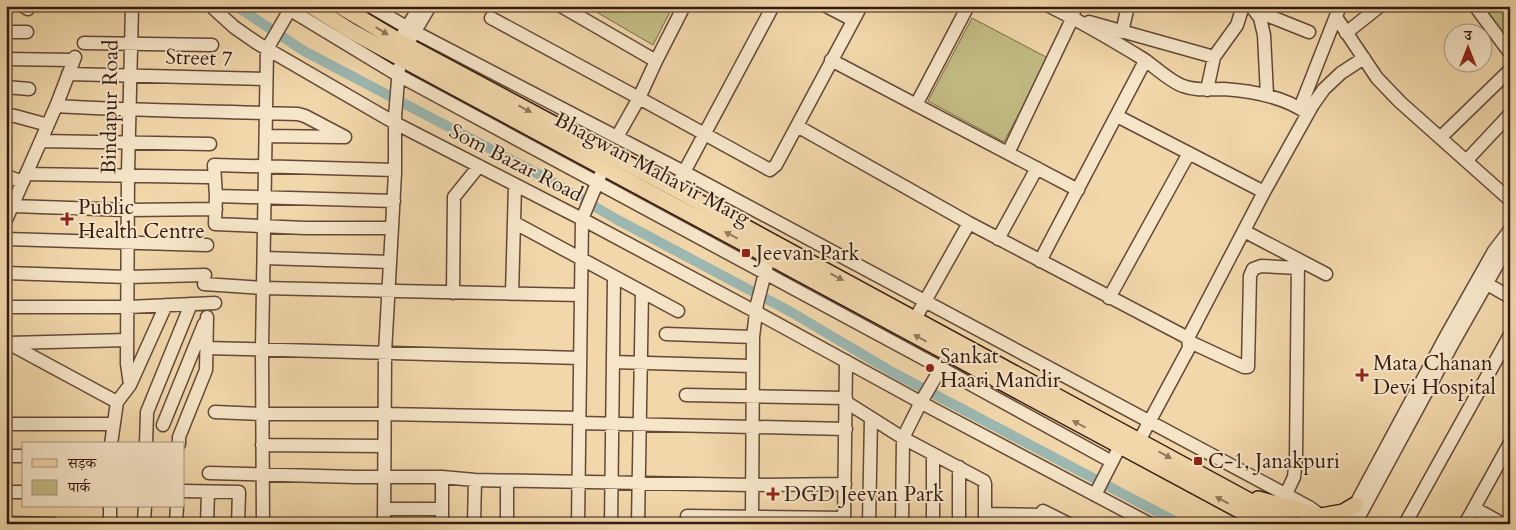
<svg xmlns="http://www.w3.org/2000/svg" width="1516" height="530" viewBox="0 0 1516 530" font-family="Cardo,'Noto Serif Devanagari',serif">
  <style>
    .green { fill: #c2bc84; stroke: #7b6b4a }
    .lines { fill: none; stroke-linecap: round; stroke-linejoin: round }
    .canal { stroke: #9cb8b1; stroke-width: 10 }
    .minor-casing { stroke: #634937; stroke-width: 15 }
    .major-casing { stroke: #341a11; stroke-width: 18 }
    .minor { stroke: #f6e5c8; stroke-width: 12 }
    .major { stroke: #f1d7aa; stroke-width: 15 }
    .oneway { fill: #92785e }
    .poi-dot { fill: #8f2418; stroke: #f6e5c8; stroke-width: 2 }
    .labels { text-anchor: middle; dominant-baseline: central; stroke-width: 4; stroke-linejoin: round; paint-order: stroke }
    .street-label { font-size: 21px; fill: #341a11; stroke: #f6e5c8 }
    .poi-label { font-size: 21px; fill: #341a11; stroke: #f6e5c8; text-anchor: start }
  </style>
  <rect width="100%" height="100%" fill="#f1d7aa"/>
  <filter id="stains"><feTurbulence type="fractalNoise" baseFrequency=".004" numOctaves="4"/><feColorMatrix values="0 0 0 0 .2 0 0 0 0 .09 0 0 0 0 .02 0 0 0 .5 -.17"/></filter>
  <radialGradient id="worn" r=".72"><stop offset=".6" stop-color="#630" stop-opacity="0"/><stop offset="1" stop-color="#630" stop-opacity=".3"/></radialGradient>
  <!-- green -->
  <path class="green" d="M586,6H673L653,45Z
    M1479,6H1510V44Z
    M972,18L1048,58L1004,142L928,101Z"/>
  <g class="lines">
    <!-- canal -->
    <path class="canal" d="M236,6L304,51L544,177L616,219L791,312L894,373L947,401L1180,524"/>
    <defs>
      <path id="minor" d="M23,6L28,9
        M211,6L234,27L257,43L395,123L582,219L756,312L933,409L1150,524
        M284,6L398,75L941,368L1105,458
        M370,6L415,32L684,172L1309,507L1316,512
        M561,6L656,61
        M826,6L853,20
        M1049,6C1082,22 1114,41 1145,60C1156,68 1171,82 1183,86C1196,91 1210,89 1224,89C1253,91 1284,97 1307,113
        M1251,6L1260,18L1264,35L1267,95
        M1475,6L1510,53
        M1254,10L1309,32
        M1336,17L1377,78L1400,102L1510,200
        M491,18L639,98L656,61L684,6
        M1089,22L1214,57
        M6,32H27
        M1122,32L1128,6
        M1346,33L1380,6
        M403,34L420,6
        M411,38L430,6
        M84,43L212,45
        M6,59L73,60
        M831,60L1078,190
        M68,74L266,79
        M6,87L29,89
        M1207,90L1214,57L1237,25L1243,6
        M916,105L968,6
        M56,106C136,111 217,111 298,114L305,116L345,137
        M1300,108L1340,6
        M6,115L15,116L48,125
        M1117,116L1264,192
        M797,126L969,223L1188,338
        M266,136L343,137
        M617,137L639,98L770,170L776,165L861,6
        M1441,137L1510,70
        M41,141L210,144
        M1008,153L1073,17L1075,6
        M1467,160L1510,114
        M26,174L207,177
        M6,176L23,182
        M675,189L773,6
        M216,196L394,201
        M12,206L128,210L216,209
        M6,220L57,104L75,57
        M515,223L678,311
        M392,228H305L215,224L216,196L214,165L395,170
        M1244,231L1326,274
        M6,239L207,245
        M998,239L1037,168
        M264,258L390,262
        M1040,261L1145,61
        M6,273L128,277L205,275
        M204,284L263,288L581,295
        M1487,284L1510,297
        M453,293L454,197L479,166
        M512,294L515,185
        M1109,298L1189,153
        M6,307H128L215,303
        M915,319L969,223
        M666,334L753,337
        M6,342L117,402
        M1190,342L1244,367H1248L1250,276L1253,269L1261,266L1298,268
        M9,343L127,340
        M206,348L580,358
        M613,362L752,366
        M130,385L127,364L128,172L132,6
        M686,395L846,398
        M846,402L903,438L984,481L985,484V524
        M215,412L262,414H385L579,418
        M579,423L846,429
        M6,424H113
        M163,425L204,324
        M1139,441L1189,348L1188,338L1264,192L1312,106L1324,89L1341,73L1364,58
        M111,444L117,402L130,385L166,305
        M146,444L147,412L191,304
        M179,444V437L206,370L207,317
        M262,445L384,446
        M6,456H24
        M209,473L356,477H442L475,480L752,485L845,484
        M507,481V524
        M184,491L239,492L238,524
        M6,492H24
        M1286,494L1294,477L1296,458L1298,259
        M1095,495L1120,446
        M110,506V524
        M1474,508L1510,443
        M384,509H442
        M985,514L1044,515
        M687,516L844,518
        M144,521L145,506
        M6,523L53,524
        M176,524L177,506
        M207,524L208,492
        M263,524L262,349L267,49L292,6
        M384,524L385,353L395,173V117L399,68
        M442,524V477
        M474,524L475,480
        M578,524L582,219L600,176
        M611,524L614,277
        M638,524L642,292
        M752,524L753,337L757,304L767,265
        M844,524L846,361
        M869,524L871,418
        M902,524L903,438L921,402L941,368
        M933,524V454
        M959,524V467
        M1044,524L1043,511L1069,524
        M1345,524L1446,336L1494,251L1510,230
        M1355,524L1453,343L1501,258L1510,247
        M1405,524L1510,335
        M1465,524L1474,508L1503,524"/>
      <path id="major" d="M311,6L351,31L400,58L1265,524
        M340,6L399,41L675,189L1292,524
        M1258,499L1321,516L1343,512L1355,505"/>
    </defs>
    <!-- minor casing -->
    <use href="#minor" class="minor-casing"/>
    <!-- major casing -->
    <use href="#major" class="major-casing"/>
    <!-- minor -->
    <use href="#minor" class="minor"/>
    <!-- major -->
    <use href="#major" class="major"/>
  </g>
  <!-- one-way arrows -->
  <defs><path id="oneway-solid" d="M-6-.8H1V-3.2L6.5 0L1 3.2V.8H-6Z" transform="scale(1.25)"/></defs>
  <g class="oneway">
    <use href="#oneway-solid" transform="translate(382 31) rotate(31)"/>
    <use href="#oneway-solid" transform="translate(525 109) rotate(28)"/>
    <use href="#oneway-solid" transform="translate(731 235) rotate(-152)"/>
    <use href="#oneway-solid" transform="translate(837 277) rotate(28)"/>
    <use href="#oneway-solid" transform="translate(920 338) rotate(-152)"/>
    <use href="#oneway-solid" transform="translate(1079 424) rotate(-152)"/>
    <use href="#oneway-solid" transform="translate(1165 455) rotate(29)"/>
    <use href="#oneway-solid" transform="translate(1222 500) rotate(-152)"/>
  </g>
  <!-- markers -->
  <g class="poi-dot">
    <path d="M64.5 211.5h5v5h5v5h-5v5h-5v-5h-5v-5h5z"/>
    <rect x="741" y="248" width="10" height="10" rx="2.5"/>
    <circle cx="930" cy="368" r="5"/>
    <path d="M1359.5 367.5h5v5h5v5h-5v5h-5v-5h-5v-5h5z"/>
    <rect x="1193" y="456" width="10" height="10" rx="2.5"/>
    <path d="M770.5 486.5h5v5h5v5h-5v5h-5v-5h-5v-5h5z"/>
  </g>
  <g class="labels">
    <!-- street labels -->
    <g class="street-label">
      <text transform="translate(199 58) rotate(2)">Street 7</text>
      <text transform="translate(110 107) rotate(-89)">Bindapur Road</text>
      <text transform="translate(516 163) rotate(27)">Som Bazar Road</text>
      <text transform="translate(652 169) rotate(28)">Bhagwan Mahavir Marg</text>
    </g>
    <!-- poi labels -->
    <g class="poi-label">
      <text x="78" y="207">Public<tspan x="78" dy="24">Health Centre</tspan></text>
      <text x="756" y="253">Jeevan Park</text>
      <text x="940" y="356">Sankat<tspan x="940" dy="24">Haari Mandir</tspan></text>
      <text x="1373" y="363">Mata Chanan<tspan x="1373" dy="24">Devi Hospital</tspan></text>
      <text x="1208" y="461">C-1, Janakpuri</text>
      <text x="784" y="494">DGD Jeevan Park</text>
    </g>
  </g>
  <!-- margin -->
  <rect width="1516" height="530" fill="none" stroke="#f1d7aa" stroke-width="25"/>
  <rect x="8" y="8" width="1501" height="515" fill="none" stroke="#341a11" stroke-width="2.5"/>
  <rect x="12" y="12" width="1491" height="505" fill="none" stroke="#341a11"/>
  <!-- legend -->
  <rect x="22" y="442" width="162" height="65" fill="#f6e5c8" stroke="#a8947f"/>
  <rect x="32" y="459" width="25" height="8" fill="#f1d7aa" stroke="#a8947f"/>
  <text x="68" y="468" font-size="15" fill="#341a11">सड़क</text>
  <rect x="32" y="480" width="25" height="15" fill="#c2bc84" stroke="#a8947f"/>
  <text x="68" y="492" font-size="15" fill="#341a11">पार्क</text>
  <!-- north arrow -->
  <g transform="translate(1468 48)"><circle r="24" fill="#f6e5c8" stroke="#a8947f"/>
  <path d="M0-4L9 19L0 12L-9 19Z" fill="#8f2418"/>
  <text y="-8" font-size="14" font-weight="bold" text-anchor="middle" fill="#341a11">उ</text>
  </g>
  <rect width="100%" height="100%" filter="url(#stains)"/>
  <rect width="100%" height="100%" fill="url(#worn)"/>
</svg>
